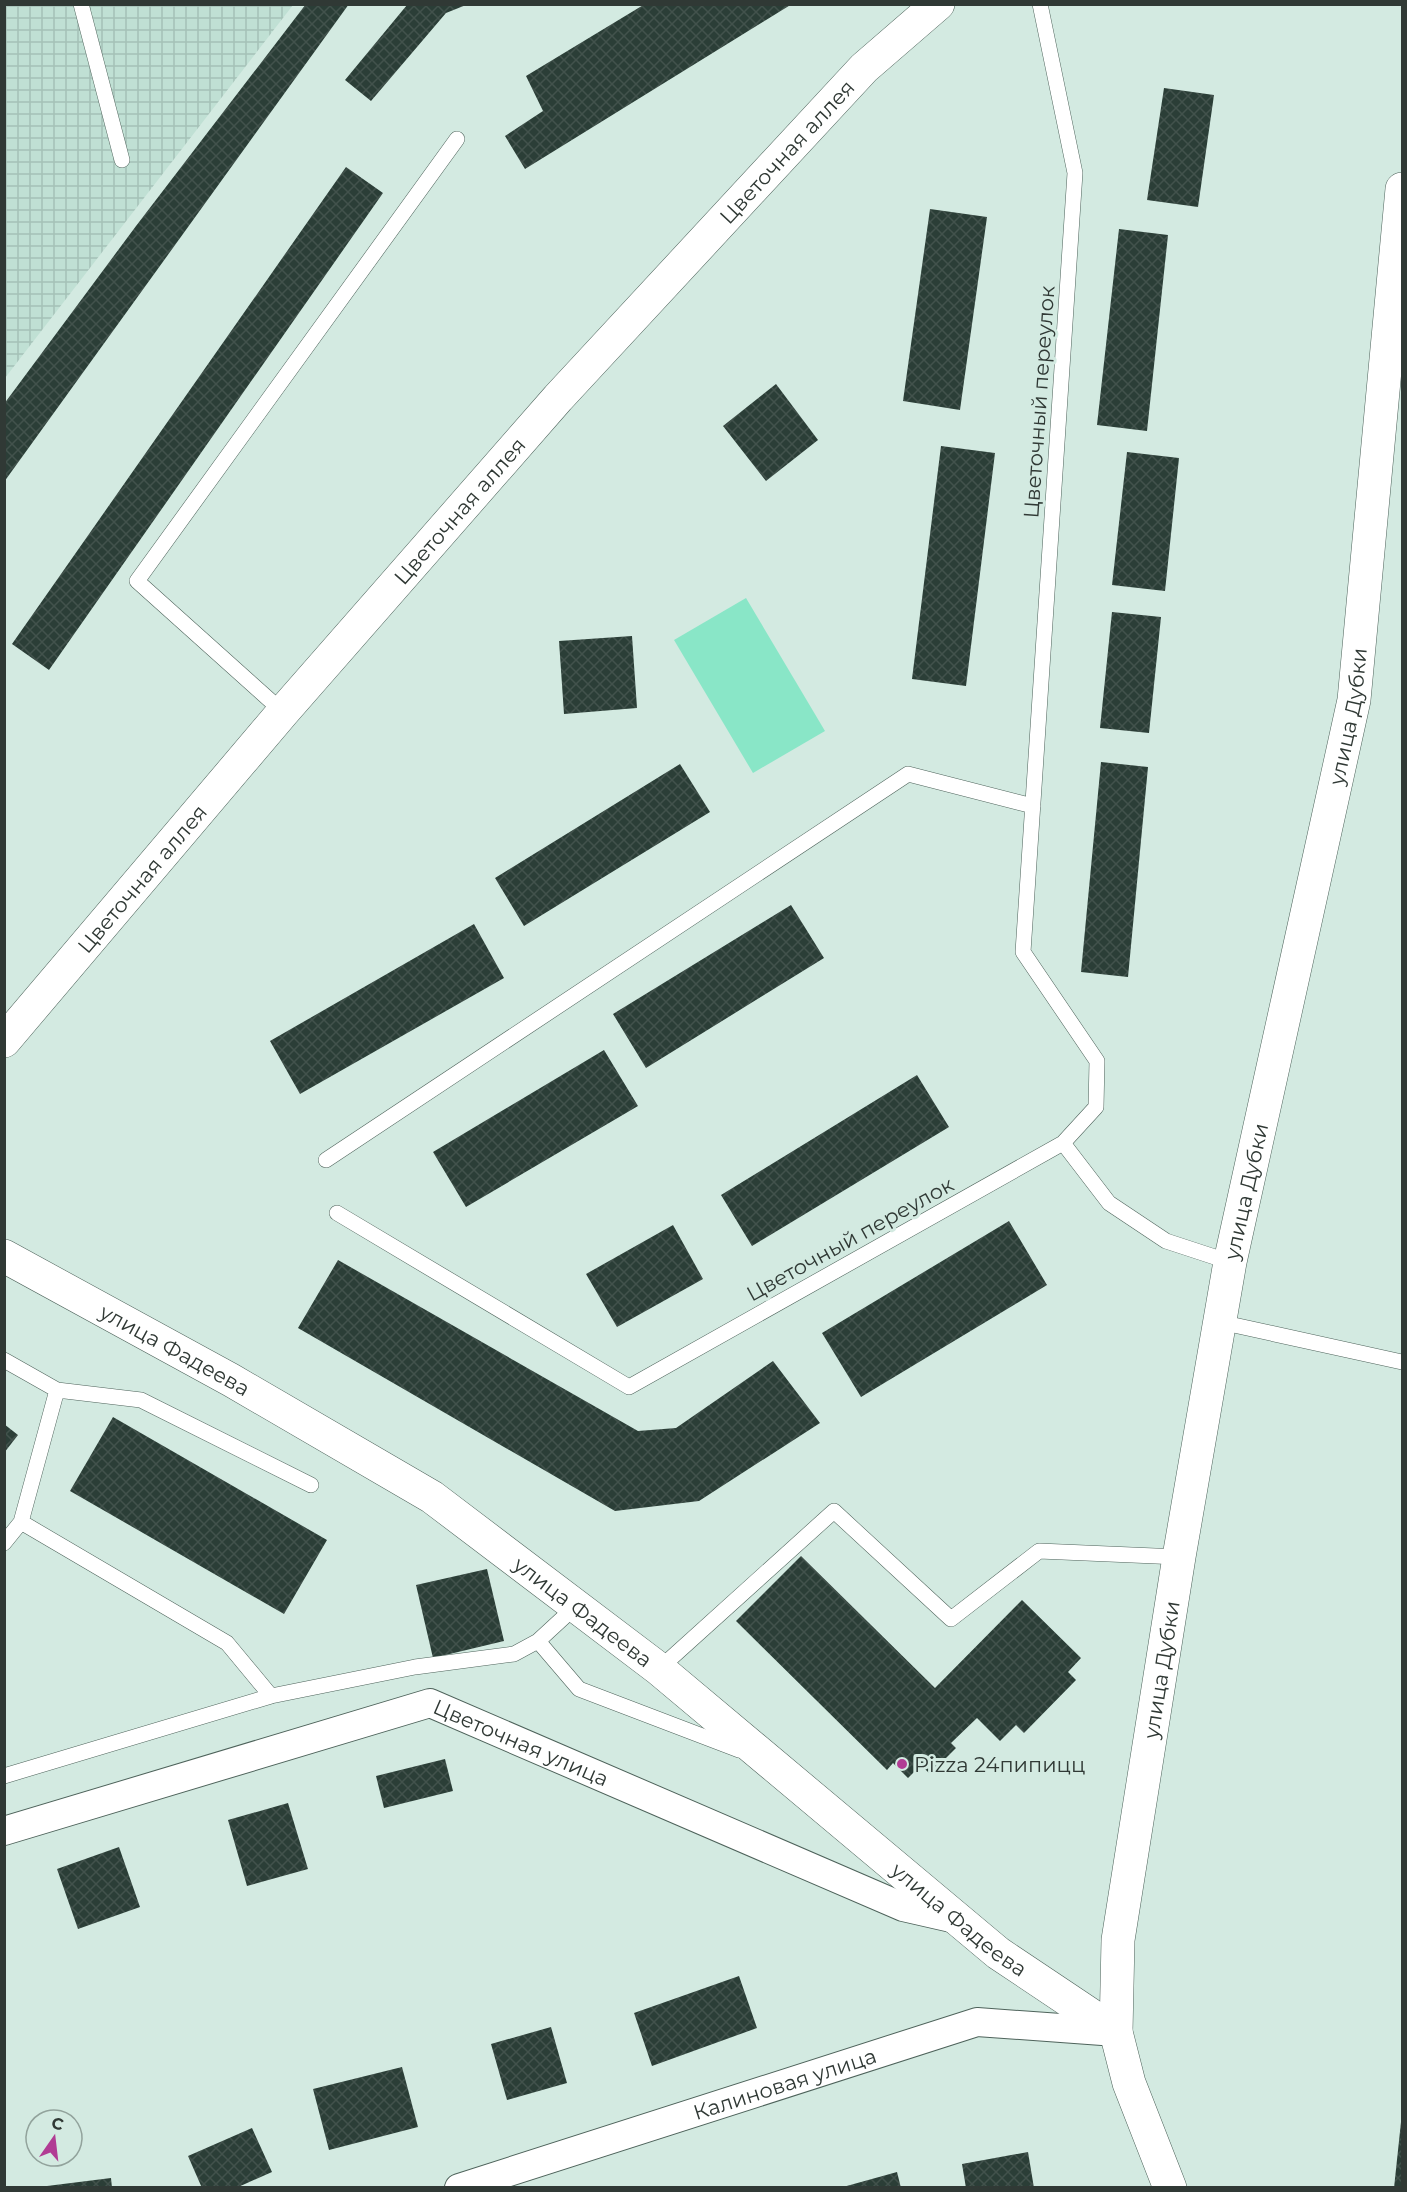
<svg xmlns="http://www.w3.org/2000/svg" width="1407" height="2192" viewBox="0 0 1407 2192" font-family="Montserrat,sans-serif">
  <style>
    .industrial { fill: url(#industrial-grid) }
    .garden { fill: #89e6c7 }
    .building { fill: url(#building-cross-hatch) }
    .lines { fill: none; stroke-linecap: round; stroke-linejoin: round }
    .lane-casing { stroke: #4e635b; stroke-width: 16 }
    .street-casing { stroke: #4e635b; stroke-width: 30 }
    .secondary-casing { stroke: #4e635b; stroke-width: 34 }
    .lane { stroke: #fff; stroke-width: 15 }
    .street { stroke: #fff; stroke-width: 28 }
    .secondary { stroke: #fff; stroke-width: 33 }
    .poi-dot { fill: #b13c94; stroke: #d3eae1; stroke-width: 2 }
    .labels { text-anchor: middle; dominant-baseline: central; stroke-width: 6; stroke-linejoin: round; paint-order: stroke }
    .street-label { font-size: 21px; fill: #303935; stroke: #d3eae1 }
    .poi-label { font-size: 21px; fill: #303935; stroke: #d3eae1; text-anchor: start }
  </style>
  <defs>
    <pattern id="industrial-grid" width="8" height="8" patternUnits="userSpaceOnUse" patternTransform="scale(1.5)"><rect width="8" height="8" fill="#c0e0d4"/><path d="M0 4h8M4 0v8" fill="none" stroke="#a5c1b7"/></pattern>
    <pattern id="building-cross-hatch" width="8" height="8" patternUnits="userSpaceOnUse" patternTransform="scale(1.5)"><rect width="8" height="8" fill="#2b3e37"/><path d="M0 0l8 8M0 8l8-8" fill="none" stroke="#42524c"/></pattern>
  </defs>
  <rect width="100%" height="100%" fill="#d3eae1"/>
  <!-- industrial -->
  <path class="industrial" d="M5,5H293L5,378Z"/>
  <!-- garden -->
  <path class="garden" d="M746,598L825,731L753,773L674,640Z"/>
  <!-- building -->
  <path class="building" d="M306,4H349L4,482V404L136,226Z
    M645,4H792L525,169L505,136L543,111L526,76Z
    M407,5H466L446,13L371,101L345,80Z
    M1164,88L1214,95L1198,207L1147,200Z
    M346,167L383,193L49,670L12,644Z
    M930,209L987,217L960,410L903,401Z
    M1119,229L1168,235L1147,431L1097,425Z
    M776,384L818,440L766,481L723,426Z
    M941,446L995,453L966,686L912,679Z
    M1127,452L1179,458L1165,591L1112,585Z
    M1112,612L1161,617L1149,733L1100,728Z
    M632,636L637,708L564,714L559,641Z
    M1101,762L1148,767L1128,977L1081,972Z
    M680,764L710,812L524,926L495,878Z
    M791,905L824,958L646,1068L613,1014Z
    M474,924L504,978L300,1094L270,1041Z
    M604,1050L638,1106L466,1207L433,1152Z
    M917,1075L949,1127L752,1246L721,1195Z
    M1009,1221L1047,1285L861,1397L822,1333Z
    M673,1225L703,1279L617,1327L586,1274Z
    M338,1260L638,1431L676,1428L773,1361L820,1423L699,1501L615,1511L298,1328Z
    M113,1417L327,1540L284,1614L70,1491Z
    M4,1424L18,1435L4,1453Z
    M801,1556L935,1688L1022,1600L1081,1658L1068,1672L1076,1680L1024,1733L1016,1725L1000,1741L977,1718L951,1743L956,1748L930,1774L921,1765L908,1778L893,1763L887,1770L736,1621Z
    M487,1569L504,1641L433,1658L416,1585Z
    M445,1759L453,1791L384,1808L376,1776Z
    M288,1803L308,1869L247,1886L228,1820Z
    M119,1847L140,1907L78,1929L57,1869Z
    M739,1976L757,2028L652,2066L634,2013Z
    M551,2027L567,2083L507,2100L491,2044Z
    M402,2067L418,2127L329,2150L313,2089Z
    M1401,2122L1402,2188H1394Z
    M252,2128L272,2172L236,2188H202L188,2156Z
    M1028,2152L1034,2188H966L962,2164Z
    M897,2172L901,2188H843V2187Z
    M111,2178L112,2188H47V2186Z"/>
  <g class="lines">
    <defs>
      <path id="lane" d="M81,4L122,160
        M283,712L137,581L457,139
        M1063,1143L1109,1203L1166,1241L1230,1262
        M326,1160L908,774L1033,806
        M337,1213L629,1387L1063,1143L1096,1107L1097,1061L1023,952L1075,173L1040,4
        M1220,1322L1402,1362
        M4,1360L57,1390L21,1522
        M57,1390L141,1400L311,1485
        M4,1543L21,1522L227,1643L271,1696L4,1776
        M538,1641L579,1689L739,1750
        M659,1669L834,1511L951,1619L1039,1551L1179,1557
        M271,1696L415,1667L514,1654L538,1641L576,1606"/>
      <g id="street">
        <path id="s1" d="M4,1831L430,1703L903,1907L960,1920"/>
        <path id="s2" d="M459,2188L977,2022L1116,2032"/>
      </g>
      <g id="secondary">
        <path id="s3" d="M4,1041L283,712L558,398L864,68L938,4"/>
        <path id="s4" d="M4,1256L231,1380L432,1497L659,1669L998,1953L1116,2032"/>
        <path id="s5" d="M1170,2188L1129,2083L1116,2032L1118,1940L1179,1557L1230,1262L1354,700L1402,189"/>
      </g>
    </defs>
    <!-- lane casing -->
    <use href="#lane" class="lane-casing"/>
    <!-- street casing -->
    <use href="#street" class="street-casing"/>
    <!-- secondary casing -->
    <use href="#secondary" class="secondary-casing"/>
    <!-- lane -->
    <use href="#lane" class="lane"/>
    <!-- street -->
    <use href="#street" class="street"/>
    <!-- secondary -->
    <use href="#secondary" class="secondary"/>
  </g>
  <!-- markers -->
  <circle class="poi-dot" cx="902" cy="1764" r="6"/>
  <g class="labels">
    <!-- street labels -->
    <g class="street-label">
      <text stroke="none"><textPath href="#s3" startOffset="1185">Цветочная аллея</textPath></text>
      <text transform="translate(1039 402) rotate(-86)">Цветочный переулок</text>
      <text stroke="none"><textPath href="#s3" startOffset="699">Цветочная аллея</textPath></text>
      <text stroke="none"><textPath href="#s5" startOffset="1503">улица Дубки</textPath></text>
      <text stroke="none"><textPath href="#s3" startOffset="213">Цветочная аллея</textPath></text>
      <text stroke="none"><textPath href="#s5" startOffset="1017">улица Дубки</textPath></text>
      <text transform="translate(850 1239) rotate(-29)">Цветочный переулок</text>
      <text stroke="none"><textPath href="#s4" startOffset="195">улица Фадеева</textPath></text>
      <text stroke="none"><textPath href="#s4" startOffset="681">улица Фадеева</textPath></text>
      <text stroke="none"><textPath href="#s5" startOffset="531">улица Дубки</textPath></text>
      <text stroke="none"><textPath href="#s1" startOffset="544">Цветочная улица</textPath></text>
      <text stroke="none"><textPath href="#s4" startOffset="1167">улица Фадеева</textPath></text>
      <text stroke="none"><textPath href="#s2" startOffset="342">Калиновая улица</textPath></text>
    </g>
    <!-- poi labels -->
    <g class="poi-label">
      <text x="914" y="1764">Pizza 24пипицц</text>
    </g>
  </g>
  <!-- border -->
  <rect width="1407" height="2192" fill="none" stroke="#303935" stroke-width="12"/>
  <!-- north arrow -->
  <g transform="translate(54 2138) rotate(14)"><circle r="28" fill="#d3eae1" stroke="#92a39c" stroke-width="1.5"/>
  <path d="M0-4.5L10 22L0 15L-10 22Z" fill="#b13c94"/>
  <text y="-9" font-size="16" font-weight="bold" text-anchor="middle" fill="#303935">С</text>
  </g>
</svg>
